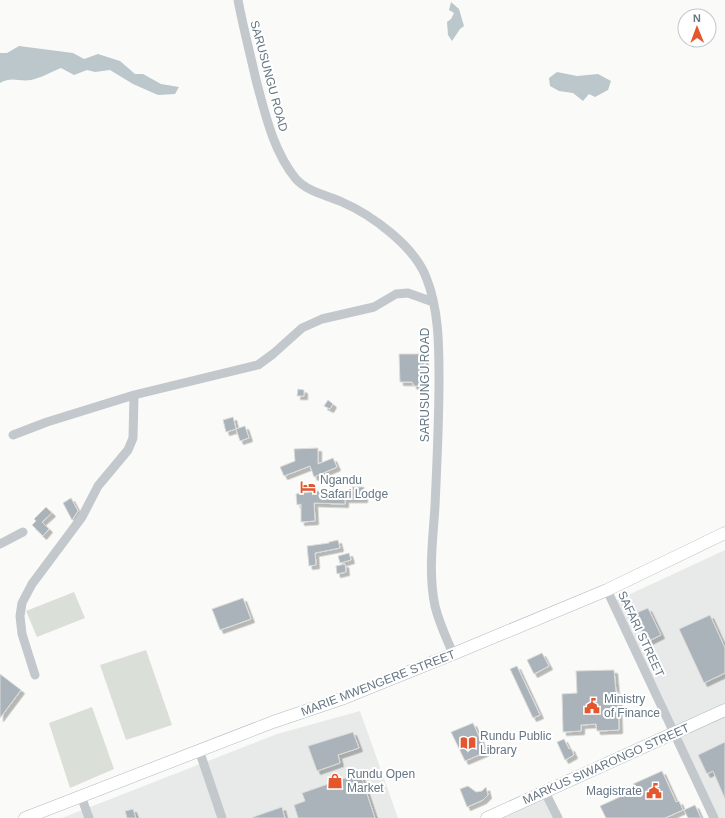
<svg xmlns="http://www.w3.org/2000/svg" width="725" height="818" viewBox="0 0 725 818" font-family="Arial,sans-serif">
  <style>
    .built { fill: #e8e9e9 }
    .green { fill: #dadfd7 }
    .water { fill: #bbc7cb }
    .building { fill: #aab3b9; stroke: #dcdcda; filter: url(#shadow) }
    .lines { fill: none; stroke-linecap: round; stroke-linejoin: round }
    .secondary-casing { stroke: #b3babf; stroke-width: 13 }
    .street { stroke: #c3c8cc; stroke-width: 9 }
    .secondary { stroke: #fff; stroke-width: 12 }
    .labels { text-anchor: middle; dominant-baseline: central; stroke-width: 4; stroke-linejoin: round; paint-order: stroke }
    .street-label { font-size: 12px; fill: #657683; stroke: #fff }
    .poi-label { font-size: 12px; fill: #657683; stroke: #fff; text-anchor: start }
  </style>
  <defs>
    <filter id="shadow"><feDropShadow dx="3.5" dy="3.5" stdDeviation="0" flood-color="#0004"/></filter>
  </defs>
  <rect width="100%" height="100%" fill="#fafaf8"/>
  <!-- built -->
  <path class="built" d="M725,550V818H714L674,734L545,792L557,818H484L673,731L613,602Z
    M360,711L398,818H62L277,734Z"/>
  <!-- green -->
  <path class="green" d="M74,592L85,618L37,637L26,611Z
    M146,650L172,725L126,740L100,665Z
    M92,707L114,769L70,788L49,723Z"/>
  <!-- water -->
  <path class="water" d="M451,2L459,9L464,26L460,29L452,41L448,35L447,22L451,19L454,13L449,10Z
    M19,46L73,53L84,59L98,54L120,61L135,74H143L161,84L179,87L175,94L158,95L133,84L110,70L95,72L87,70L74,75L61,68C51,72 41,78 31,80C19,82 12,76 0,83V53H7Z
    M557,72L577,76L598,74L611,81L608,90L595,97L589,94L583,101L573,93L559,91L550,86L549,78Z"/>
  <!-- building -->
  <path class="building" d="M399,354H425L424,386H414L412,382H400Z
    M298,389L304,390V396H297Z
    M328,400L333,404L330,409L324,406Z
    M233,417L236,429L226,432L223,420Z
    M245,426L249,438L240,441L236,429Z
    M318,448V464L333,458L337,467L314,477L310,466L284,476L280,467L295,461L294,449Z
    M352,487H364V499H345V504L314,503L315,521L301,522V504L297,505L296,494L315,491L352,492Z
    M71,498L78,511L72,520L63,503Z
    M46,507L52,513L42,522L49,529L43,536L32,525L36,521L34,519Z
    M338,540L340,548L315,553L316,565L309,566L307,546L329,543V542Z
    M349,553L351,560L340,563L338,556Z
    M345,564L346,572L337,574L336,566Z
    M243,598L251,619L220,630L212,609Z
    M648,608L661,635L647,642L634,614Z
    M710,615L725,648V673L704,683L679,629Z
    M542,653L549,666L534,674L527,660Z
    M517,666L540,715L533,718L510,669Z
    M614,670L616,692H618L619,730L597,731L596,724L581,725V731L563,732L562,694L577,693L576,671Z
    M0,674L21,690L0,718Z
    M473,723L486,752L465,761L451,732Z
    M353,732L359,748L338,755L340,763L317,771L308,746Z
    M564,739L569,749L571,748L574,755L565,760L557,742Z
    M725,742V799L713,771L707,774L698,755Z
    M662,771L676,802L679,801L683,810L665,818H606L600,806L635,790L633,784Z
    M360,773L375,818H298L294,805L305,801L302,793Z
    M468,786L476,792L482,791L486,787L488,795L483,800L467,807L460,789Z
    M695,805L701,818H688L684,810Z
    M282,807L285,818H253V817Z
    M133,809L136,818H127L125,811Z"/>
  <g class="lines">
    <defs>
      <path id="secondary" d="M25,818L273,722L344,698L453,654L607,590L725,533
        M487,818L725,710"/>
    </defs>
    <!-- secondary casing -->
    <use href="#secondary" class="secondary-casing"/>
    <!-- street -->
    <path class="street" d="M238,0C243,27 250,53 256,80C265,113 273,151 296,179C308,192 326,195 342,202C372,215 414,246 426,277C439,309 439,346 439,380C439,422 437,464 435,506C433,539 428,573 435,606C439,623 447,639 453,654
      M13,435L47,422L134,395L258,365L273,354L302,328L322,319L374,307L396,294L408,293L433,302
      M0,544L23,532
      M607,590L714,818
      M35,675L22,634L20,616L22,603L32,584L82,517L98,486L128,450L133,438L134,395
      M199,750L222,818
      M545,792L558,818
      M81,796L89,818"/>
    <!-- secondary -->
    <use href="#secondary" class="secondary"/>
  </g>
  <!-- icons -->
  <defs>
    <symbol id="hotel-bare" viewBox="-9 -9 18 18"><path d="M-6-4.5h1.5V1H6V5H4.5V3h-9V5H-6ZM-4 0a1.8 1.8 0 1 1 3.6 0ZM.5 0V-2.5h3Q6-2.5 6 0Z" fill="#e4572e" stroke="#fff" stroke-width="2.5" paint-order="stroke"/></symbol>
    <symbol id="civic-bare" viewBox="-9 -9 18 18"><path d="M-.6-6.5H3V-4.5H.6V-3L4-1V1h2V6H-6V1h2V-1L-.6-3ZM-1.2 2.5V6h2.4V2.5Z" fill="#e4572e" stroke="#fff" stroke-width="2.5" paint-order="stroke"/></symbol>
    <symbol id="library-bare" viewBox="-9 -9 18 18"><path d="M-6-4Q-3-5.5-.7-3.5V5Q-3 3-6 4ZM6-4Q3-5.5 .7-3.5V5Q3 3 6 4Z" fill="#e4572e" stroke="#fff" stroke-width="2.5" paint-order="stroke"/></symbol>
    <symbol id="shop-bare" viewBox="-9 -9 18 18"><path d="M-5-2.5h2.3a2.7 3.5 0 0 1 5.4 0H5L5.5 6h-11ZM-1.5-2.5h3a1.5 2.3 0 0 0-3 0Z" fill="#e4572e" stroke="#fff" stroke-width="2.5" paint-order="stroke"/></symbol>
  </defs>
  <g fill-rule="evenodd">
    <use href="#hotel-bare" x="297" y="476" width="22" height="22"/>
    <use href="#civic-bare" x="581" y="695" width="22" height="22"/>
    <use href="#library-bare" x="457" y="732" width="22" height="22"/>
    <use href="#shop-bare" x="324" y="770" width="22" height="22"/>
    <use href="#civic-bare" x="643" y="780" width="22" height="22"/>
  </g>
  <g class="labels">
    <!-- street labels -->
    <g class="street-label">
      <text transform="translate(269 76) rotate(75)">SARUSUNGU ROAD</text>
      <text transform="translate(425 385) rotate(-90)">SARUSUNGU ROAD</text>
      <text transform="translate(641 634) rotate(65)">SAFARI STREET</text>
      <text transform="translate(378 683) rotate(-21)">MARIE MWENGERE STREET</text>
      <text transform="translate(606 764) rotate(-24)">MARKUS SIWARONGO STREET</text>
    </g>
    <!-- poi labels -->
    <g class="poi-label">
      <text x="320" y="480">Ngandu<tspan x="320" dy="14">Safari Lodge</tspan></text>
      <text x="604" y="699">Ministry<tspan x="604" dy="14">of Finance</tspan></text>
      <text x="480" y="736">Rundu Public<tspan x="480" dy="14">Library</tspan></text>
      <text x="347" y="774">Rundu Open<tspan x="347" dy="14">Market</tspan></text>
      <text x="642" y="791" text-anchor="end">Magistrate</text>
    </g>
  </g>
  <!-- north arrow -->
  <g transform="translate(697 28) rotate(359)"><circle r="19" fill="#ffffff" stroke="#c1c8cd"/>
  <path d="M0-3L7 15L0 10L-7 15Z" fill="#e4572e"/>
  <text y="-6" font-size="11" font-weight="bold" text-anchor="middle" fill="#657683">N</text>
  </g>
</svg>
